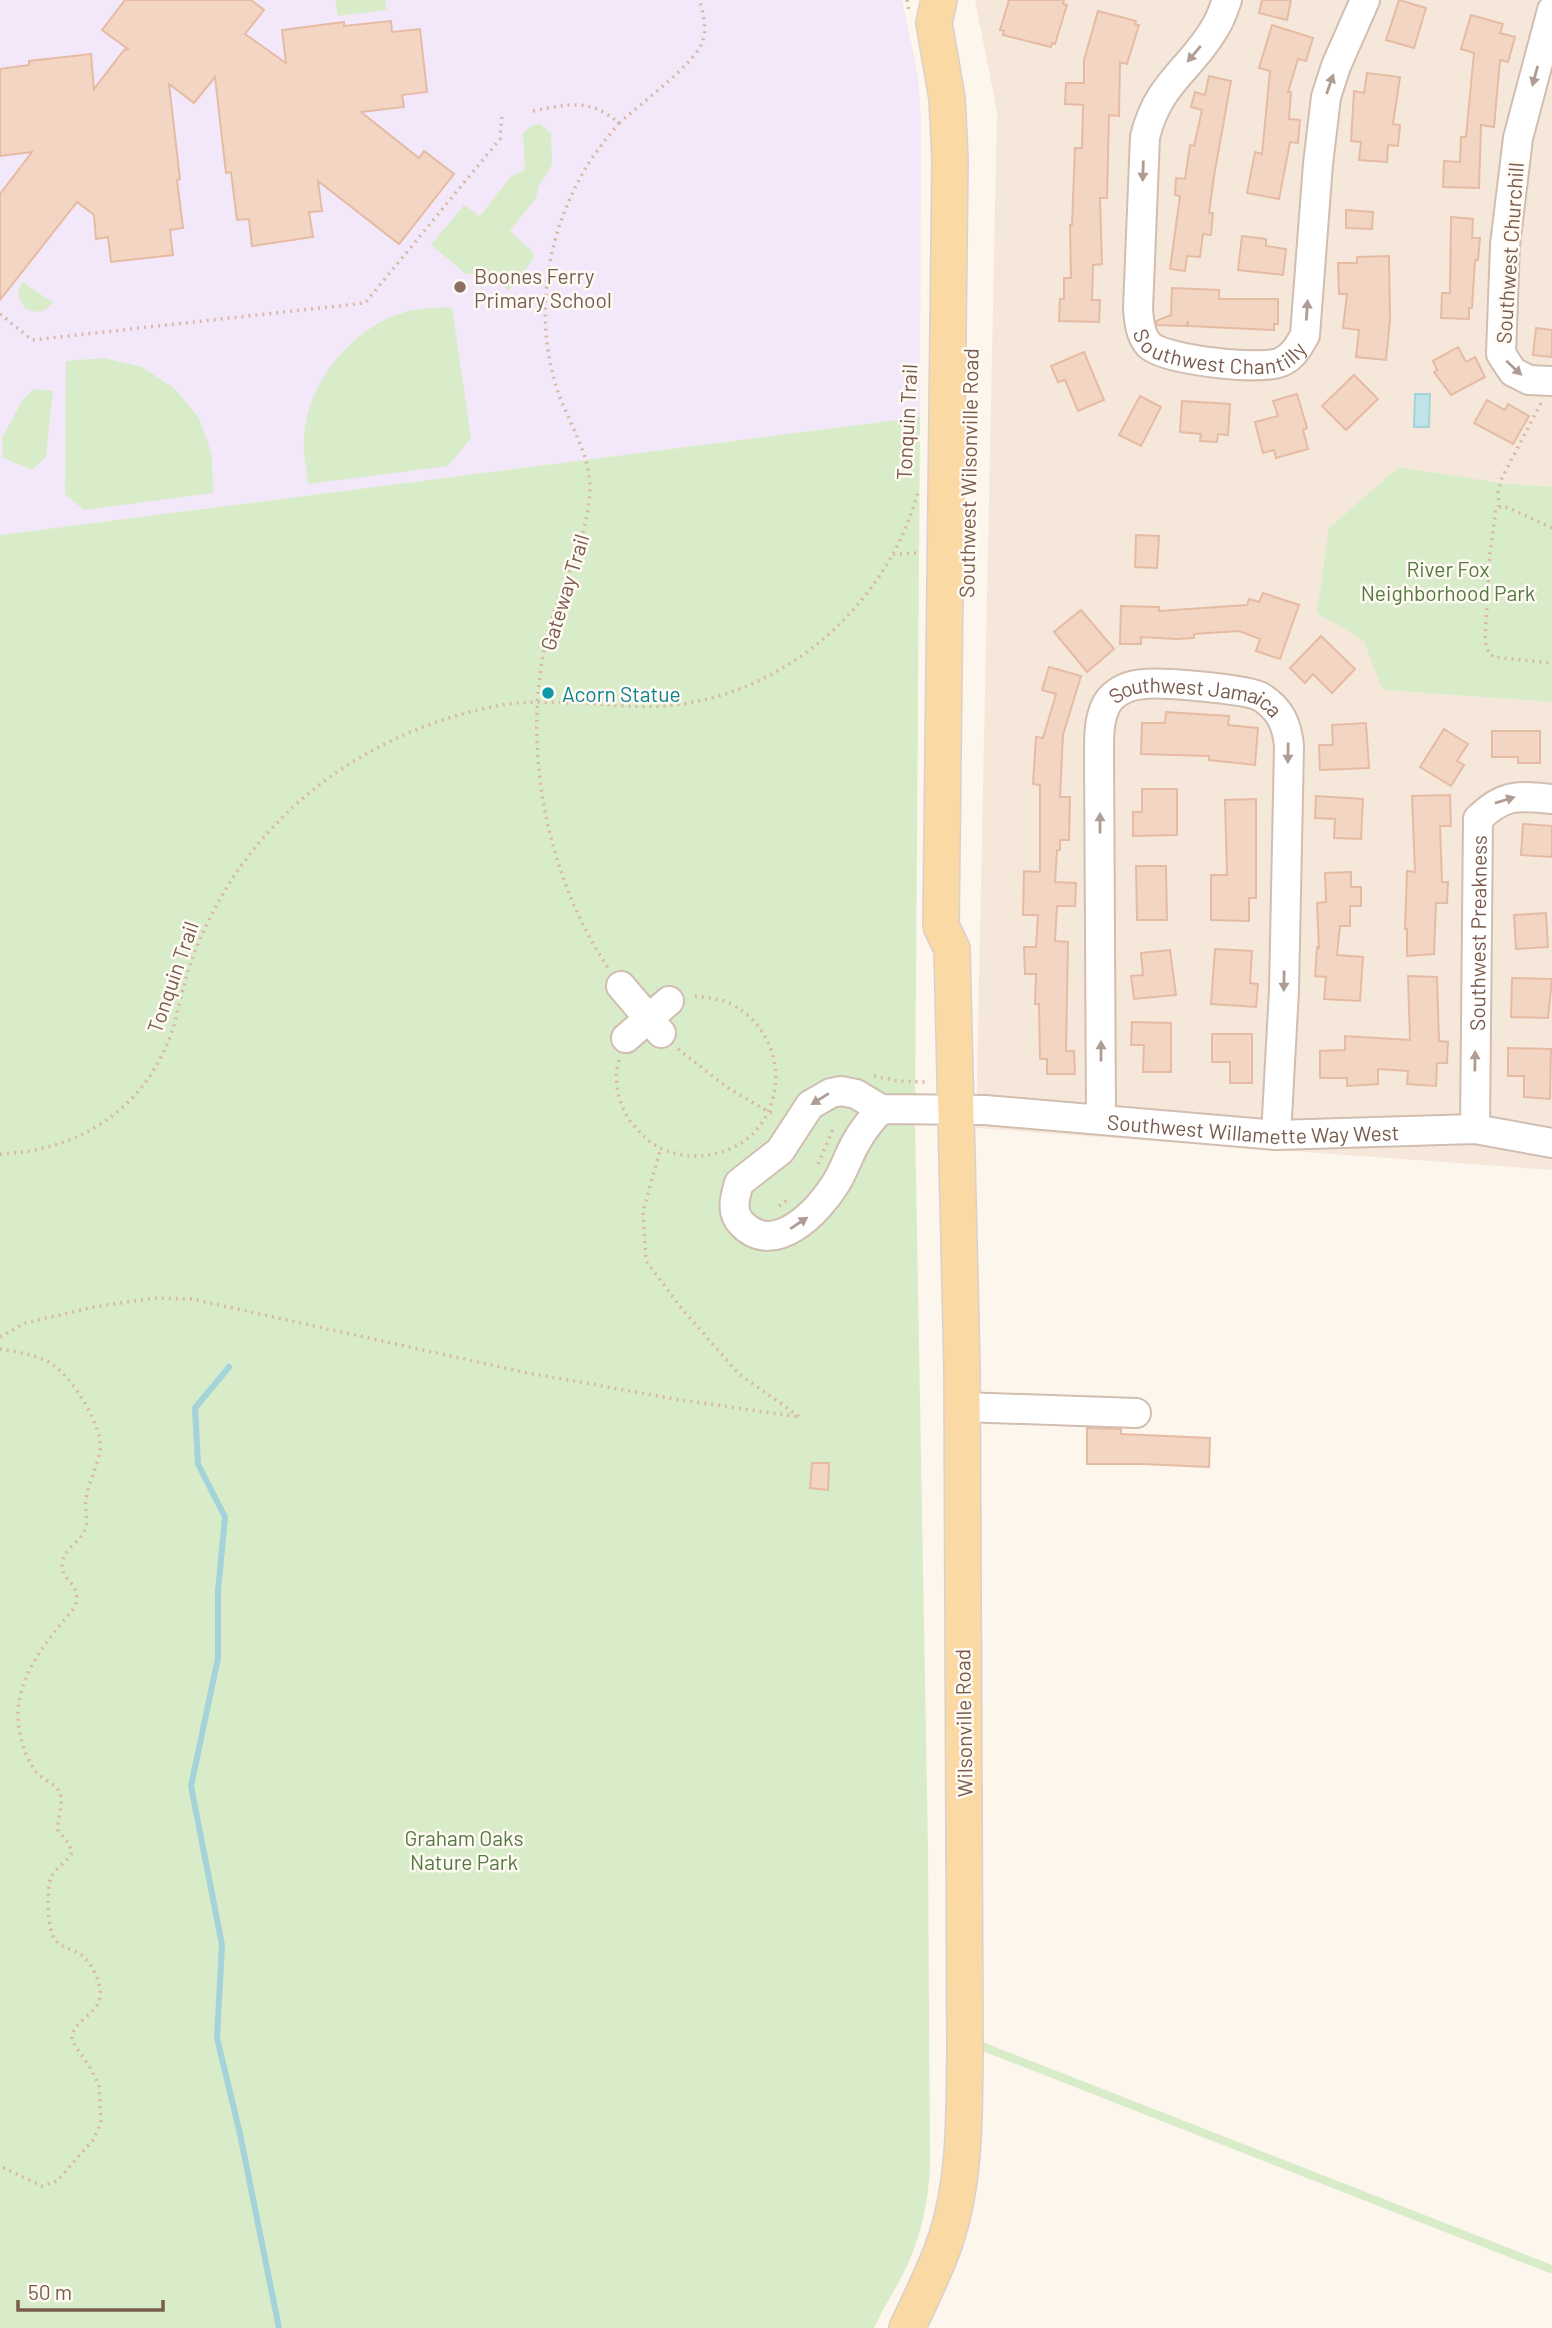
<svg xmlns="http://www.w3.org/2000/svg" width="1552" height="2328" viewBox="0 0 1552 2328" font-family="Barlow,sans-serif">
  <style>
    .residential { fill: #f5e8da }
    .education { fill: #f3e8fa }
    .green { fill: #d8ecc9 }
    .water { fill: #bfe3e8; stroke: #a5d3da; stroke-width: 2 }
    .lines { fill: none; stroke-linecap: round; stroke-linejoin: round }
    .stream { stroke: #a5d3da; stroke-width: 6 }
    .building { fill: #f3d5c3; stroke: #e6bba3; stroke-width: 2 }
    .minor-casing { stroke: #d1beb0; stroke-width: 32 }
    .major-casing { stroke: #dad1cd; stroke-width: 38 }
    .path { stroke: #d9b8a5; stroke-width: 3.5; stroke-dasharray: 2 5; stroke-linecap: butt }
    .minor { stroke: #fff; stroke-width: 28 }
    .major { stroke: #fbd9a5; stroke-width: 35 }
    .oneway { fill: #af9d94 }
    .education-dot { fill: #8d6e63; stroke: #fffaf3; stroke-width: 2.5 }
    .culture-dot { fill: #0f9aa8; stroke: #fffaf3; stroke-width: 2.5 }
    .labels { text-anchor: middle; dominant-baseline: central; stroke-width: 5; stroke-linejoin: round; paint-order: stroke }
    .street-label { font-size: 21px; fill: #7a5c4d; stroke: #fffaf3 }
    .education-label { font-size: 21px; fill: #785e54; stroke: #fffaf3; text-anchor: start }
    .park-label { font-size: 21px; fill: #537a41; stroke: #fffaf3 }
    .culture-label { font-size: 21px; fill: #0d838f; stroke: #fffaf3; text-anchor: start }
  </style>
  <rect width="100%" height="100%" fill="#fdf6ec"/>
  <!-- residential -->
  <path class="residential" d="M975,0H1552V487L1500,483L1363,640L1384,690L1552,702V1170L976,1128L997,112Z"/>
  <!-- education -->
  <path class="education" d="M0,0H902L918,76L921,117L920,417L0,535Z"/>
  <!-- green -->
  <path class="green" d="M335,0H385L387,10L338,16Z
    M540,124L551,133L552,165L539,185L536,198L510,231L534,253L533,260L509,291L482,268L474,274H466L431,245L464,205L480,216L511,176L522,172L525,169L523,133L533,125Z
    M23,282L53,303C45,312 37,314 26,309C19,301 15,291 23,282Z
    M452,307L471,438L448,466L308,484C307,470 303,455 304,441C305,384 353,325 409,311C422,308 438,308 452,307Z
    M104,358L142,367L174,388L199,418L212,455L213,493L84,510L65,494L66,361Z
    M33,389L53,391L46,457L32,470L3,458L2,438L22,401Z
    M920,417L915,1121L928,1849L930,2167C928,2199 923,2229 910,2259C900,2283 885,2304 874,2328H0V535Z
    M1399,467L1500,483L1552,487V702L1383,690L1363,640L1317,613L1329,528Z
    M980,2041L1552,2265V2274L980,2050Z"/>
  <!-- water -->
  <path class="water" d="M1415,394H1430L1429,427H1414Z"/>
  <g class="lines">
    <!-- stream -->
    <path class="stream" d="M229,1367L195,1408L198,1464L225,1517L218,1591V1658L191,1786L222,1945L217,2038L240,2134L279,2328"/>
  </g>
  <!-- building -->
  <path class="building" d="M125,0H251L264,10L245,34L286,63L282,30L344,22V26L391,21L392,32L420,29L427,92L402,95L404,107L361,112L419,158L424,151L454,174L399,244L318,181L322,211L309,212L313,237L252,246L249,219L237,220L231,172L226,173L215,77L194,103L169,84L180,179L177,180L183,228L170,230L173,255L111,262L108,237L96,239L94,215L77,202L0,300V194L32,152L0,156V69L29,65V61L91,54L94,89L124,50L128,49L102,30Z
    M1009,0H1064L1063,4L1067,5L1055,44L1052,43L1051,47L1003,35L1004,31L1000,30Z
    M1262,0H1291L1287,20L1259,13Z
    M1399,0L1426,8L1414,48L1386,40Z
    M1098,11L1136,21L1135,24L1139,25L1127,64L1120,62L1119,116L1109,115L1107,198H1100L1102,264L1093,265L1092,300H1100L1099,322L1059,321L1060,299H1064V278H1071L1070,225H1072L1075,148H1082L1083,105L1065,104L1066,83H1084V60Z
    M1471,15L1503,24L1500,33L1515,37L1508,62L1500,60L1494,127L1481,125L1479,188L1443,187L1444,161L1460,162L1461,137H1466L1474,53L1461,49Z
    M1272,25L1313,38L1306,61L1298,59L1288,92H1291L1289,119L1300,120L1298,143L1290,142L1279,199L1247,193L1255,152L1262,154L1270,71L1259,68Z
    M1367,73L1400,77L1393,124L1400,125L1398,146L1388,145L1387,162L1359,160L1361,142L1351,141L1354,91L1364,93Z
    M1209,76L1231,81L1214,176L1209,213H1213L1211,235L1203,234L1200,257L1187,256L1185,271L1170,269L1180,196L1175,195L1176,178L1185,179L1190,145L1194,146L1202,110L1191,107L1195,92L1205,95Z
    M1346,210L1373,212L1372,229L1346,228Z
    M1451,217L1473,219L1472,238H1480L1478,260H1475L1472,308H1469V319L1441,318L1442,293H1450Z
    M1242,236L1266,239V246L1286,249L1283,275L1238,270Z
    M1389,256L1390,320L1386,360L1356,357L1359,330L1343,328L1347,294H1339L1338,263H1357V257Z
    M1172,288L1219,290V299H1278V324H1274V330L1188,326V321L1186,326L1157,325L1156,321L1171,315Z
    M1536,328L1552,330V357L1533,355Z
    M1458,347L1466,362L1475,357L1485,377L1451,395L1434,372L1437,370L1433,361Z
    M1084,352L1104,400L1078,411L1065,380L1058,382L1051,366Z
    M1354,375L1378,399L1346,430L1322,406Z
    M1297,394L1307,428L1303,430L1308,449L1276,458L1274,450L1263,453L1255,422L1278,416L1273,401Z
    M1140,396L1161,407L1141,446L1119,435Z
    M1487,400L1505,410L1508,404L1529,416L1513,444L1474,423Z
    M1182,401L1230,404L1228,435L1218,434L1217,442L1200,441L1201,434L1180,432Z
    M1136,535L1159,536L1157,568L1135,567Z
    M1263,593L1299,605L1280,659L1256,651L1260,639L1239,631L1194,634V638L1177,639L1141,637V644H1120L1121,606L1159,607V611L1247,605L1249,599L1259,602Z
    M1081,610L1114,649L1087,672L1054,632Z
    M1321,636L1355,669L1332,693L1313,674L1305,683L1290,668Z
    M1049,667L1081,676L1063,735L1060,797H1070L1069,840H1060V850H1057L1055,882L1076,883L1075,906H1057L1055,941L1068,942L1066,1051H1074L1075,1074H1047V1059H1040L1039,1004H1035L1036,974H1025L1024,947H1036L1038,915H1023L1024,871L1040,872V785L1033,784L1036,737L1043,738L1056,694L1042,690Z
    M1166,712L1229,716L1228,725L1258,728L1255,765L1209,760V756L1141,754L1142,723H1165Z
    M1366,723L1369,768L1320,770L1319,745H1333L1332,725Z
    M1444,729L1468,744L1457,761L1464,765L1451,786L1420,767Z
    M1492,731H1540V763H1518V757H1492Z
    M1142,789H1177V835L1133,836V812H1142Z
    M1450,795L1451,826H1440L1442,882H1448L1447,903H1436L1434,954L1407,956V929H1405L1407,871L1415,872L1412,796Z
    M1316,796L1363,799L1361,839L1334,838L1335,819L1315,818Z
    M1256,799V898H1249V921L1211,920V875H1227L1225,800Z
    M1523,824L1552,826V857L1521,855Z
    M1136,866H1166L1167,920H1137Z
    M1351,872V887H1361V906H1350V926H1340L1337,955L1363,957L1360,1001L1324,999L1326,977L1315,976L1317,947L1319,948L1317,903L1326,902L1325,873Z
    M1546,913L1548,947L1516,949L1514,915Z
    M1215,949L1252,951L1250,983L1258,984L1256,1007L1211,1004Z
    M1170,950L1176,995L1134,999L1131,976L1143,975L1141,953Z
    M1408,976L1437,977L1439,1041L1448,1042L1447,1063H1437L1436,1086L1407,1084L1408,1071L1378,1069V1084L1347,1086V1078H1320V1051L1345,1050V1036L1410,1040Z
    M1512,978L1552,979L1548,1018L1511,1017Z
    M1132,1022L1171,1023V1072H1143L1144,1045H1131Z
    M1212,1034H1252V1083H1230V1062H1212Z
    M1508,1048L1551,1049L1550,1099L1524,1097V1076H1508Z
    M1087,1428L1121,1429V1434L1210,1438L1209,1467L1142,1464H1087Z
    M812,1463H829L828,1490L810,1488Z"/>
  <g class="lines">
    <defs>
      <g id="minor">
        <path id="s1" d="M1227,0C1224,8 1221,18 1216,26C1192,69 1158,82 1145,137L1138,309C1139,321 1140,335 1149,345C1164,360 1261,371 1281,362C1293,357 1299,346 1305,335L1318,164L1326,97L1336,66L1365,0"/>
        <path d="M1552,10L1518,138L1505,245L1501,354L1513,372L1529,380L1552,381"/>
        <path d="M621,986L661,1033"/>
        <path d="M626,1038L669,1001"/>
        <path id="s2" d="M881,1109C872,1119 864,1128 858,1139C849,1153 845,1169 836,1183C819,1211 775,1258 742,1224C730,1212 735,1197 739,1183L780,1151L810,1105L831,1093L841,1091L856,1094L881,1109L985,1110L1276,1135L1475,1129L1552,1143"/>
        <path id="s3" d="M1101,1119L1099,751C1099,734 1099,713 1110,699C1119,689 1131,685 1144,684C1161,682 1249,689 1261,697C1280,709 1287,724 1289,746L1284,990L1276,1135"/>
        <path id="s4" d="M1475,1129L1478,819C1504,793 1518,796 1552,799"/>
        <path d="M962,1407L1136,1413"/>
      </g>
      <path id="major" d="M907,2328C921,2299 936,2269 946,2239C966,2178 964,2114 965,2051L962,1367L952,949L941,926L950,159L947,98L934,23L939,0"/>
    </defs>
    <!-- minor casing -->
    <use href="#minor" class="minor-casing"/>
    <!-- major casing -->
    <use href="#major" class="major-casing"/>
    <!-- path -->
    <path class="path" d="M907,0L909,10
      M533,111C569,104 589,98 619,123C608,137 596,151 587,166C547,232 533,314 557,389C568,422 590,453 590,489C589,536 563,580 550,625C519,736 544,874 609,969
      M619,123C638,106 694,64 702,43C707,31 704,12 699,0
      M0,314L32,340L365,303L500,139L502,114
      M1499,507L1498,492L1502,478L1541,403
      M1552,528L1509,508L1502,506L1496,509L1490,553L1485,641L1489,654L1494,657L1552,663
      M893,554L919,553
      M678,1049L728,1088L769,1112L776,1114
      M619,1060C612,1083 620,1112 637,1129C642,1134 647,1140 653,1144C691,1168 749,1155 768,1112C788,1069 768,1018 724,1001C713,998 702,997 692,996
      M874,1076L897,1081L925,1082L927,1080
      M0,1154C78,1151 144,1110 171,1034C177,1018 179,1001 184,986C189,964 198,942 208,922C241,852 300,790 368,753C408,730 456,713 502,705C524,701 548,702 570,703C601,703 632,708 663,706C782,698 887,606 918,492
      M818,1164L834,1127
      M779,1206L789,1199
      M0,1337L25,1323L94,1307L154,1298L192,1299L523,1372L675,1399L800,1417L739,1374L682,1309L646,1261L643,1211L661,1147
      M0,1349C16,1352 38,1355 52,1364C72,1377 104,1427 100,1451C97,1467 89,1482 86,1498C84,1508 89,1520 85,1530C80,1541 66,1548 63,1560C57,1582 85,1582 74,1608C36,1654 0,1696 28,1759C31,1763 33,1768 36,1772C42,1780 57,1784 60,1793C64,1803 57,1819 58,1830L69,1844L72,1853C67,1862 55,1868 51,1877C46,1890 47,1931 56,1941C62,1948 72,1949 80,1954C91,1961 102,1983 100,1997C97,2016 71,2020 72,2041L91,2069L99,2085L101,2123L93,2140L57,2181L42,2186L0,2166"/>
    <!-- minor -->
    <use href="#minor" class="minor"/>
    <!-- major -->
    <use href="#major" class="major"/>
  </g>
  <!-- one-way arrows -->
  <defs><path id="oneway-solid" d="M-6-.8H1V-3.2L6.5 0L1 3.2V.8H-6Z" transform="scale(1.75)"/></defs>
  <g class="oneway">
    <use href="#oneway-solid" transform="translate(1194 54) rotate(130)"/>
    <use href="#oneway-solid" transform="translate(1535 76) rotate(105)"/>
    <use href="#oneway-solid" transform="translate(1330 84) rotate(-71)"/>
    <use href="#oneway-solid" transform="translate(1143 171) rotate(92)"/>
    <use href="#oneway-solid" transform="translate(1307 310) rotate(-86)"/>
    <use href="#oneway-solid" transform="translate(1514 368) rotate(43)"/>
    <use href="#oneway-solid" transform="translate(1288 753) rotate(91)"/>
    <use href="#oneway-solid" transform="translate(1505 800) rotate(-17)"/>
    <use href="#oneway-solid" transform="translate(1100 823) rotate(-90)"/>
    <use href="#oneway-solid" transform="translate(1284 981) rotate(91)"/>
    <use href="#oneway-solid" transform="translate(1101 1051) rotate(-90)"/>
    <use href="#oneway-solid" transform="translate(1475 1061) rotate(-89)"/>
    <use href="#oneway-solid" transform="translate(820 1099) rotate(148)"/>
    <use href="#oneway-solid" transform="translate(799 1223) rotate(-34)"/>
  </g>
  <!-- markers -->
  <circle class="education-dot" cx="460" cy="287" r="7"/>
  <circle class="culture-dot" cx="548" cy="693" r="7"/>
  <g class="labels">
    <!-- street labels -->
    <g class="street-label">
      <text transform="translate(1509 253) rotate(-86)">Southwest Churchill</text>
      <text stroke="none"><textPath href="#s1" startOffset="444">Southwest Chantilly</textPath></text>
      <text transform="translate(906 422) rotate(-87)">Tonquin Trail</text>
      <text transform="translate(968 473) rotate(-89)">Southwest Wilsonville Road</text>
      <text transform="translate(564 592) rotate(-73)">Gateway Trail</text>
      <text stroke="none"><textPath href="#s3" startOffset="513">Southwest Jamaica</textPath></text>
      <text stroke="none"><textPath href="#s4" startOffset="196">Southwest Preakness</textPath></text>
      <text transform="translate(172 977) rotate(-71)">Tonquin Trail</text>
      <text stroke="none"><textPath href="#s2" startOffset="808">Southwest Willamette Way West</textPath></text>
      <text transform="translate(963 1723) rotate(-91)">Wilsonville Road</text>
    </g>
    <!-- education labels -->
    <g class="education-label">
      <text x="474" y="275">Boones Ferry<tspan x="474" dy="24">Primary School</tspan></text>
    </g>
    <!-- park labels -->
    <g class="park-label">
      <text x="1448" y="568">River Fox<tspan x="1448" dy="24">Neighborhood Park</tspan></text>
      <text x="464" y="1837">Graham Oaks<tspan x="464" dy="24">Nature Park</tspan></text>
    </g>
    <!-- culture labels -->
    <g class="culture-label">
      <text x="562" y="693">Acorn Statue</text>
    </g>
  </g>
  <!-- scale -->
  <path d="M18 2300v10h145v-10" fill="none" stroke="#7a5c4d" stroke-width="3.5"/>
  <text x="28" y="2300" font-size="21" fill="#7a5c4d" stroke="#fffaf3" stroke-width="5" paint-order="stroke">50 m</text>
</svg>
